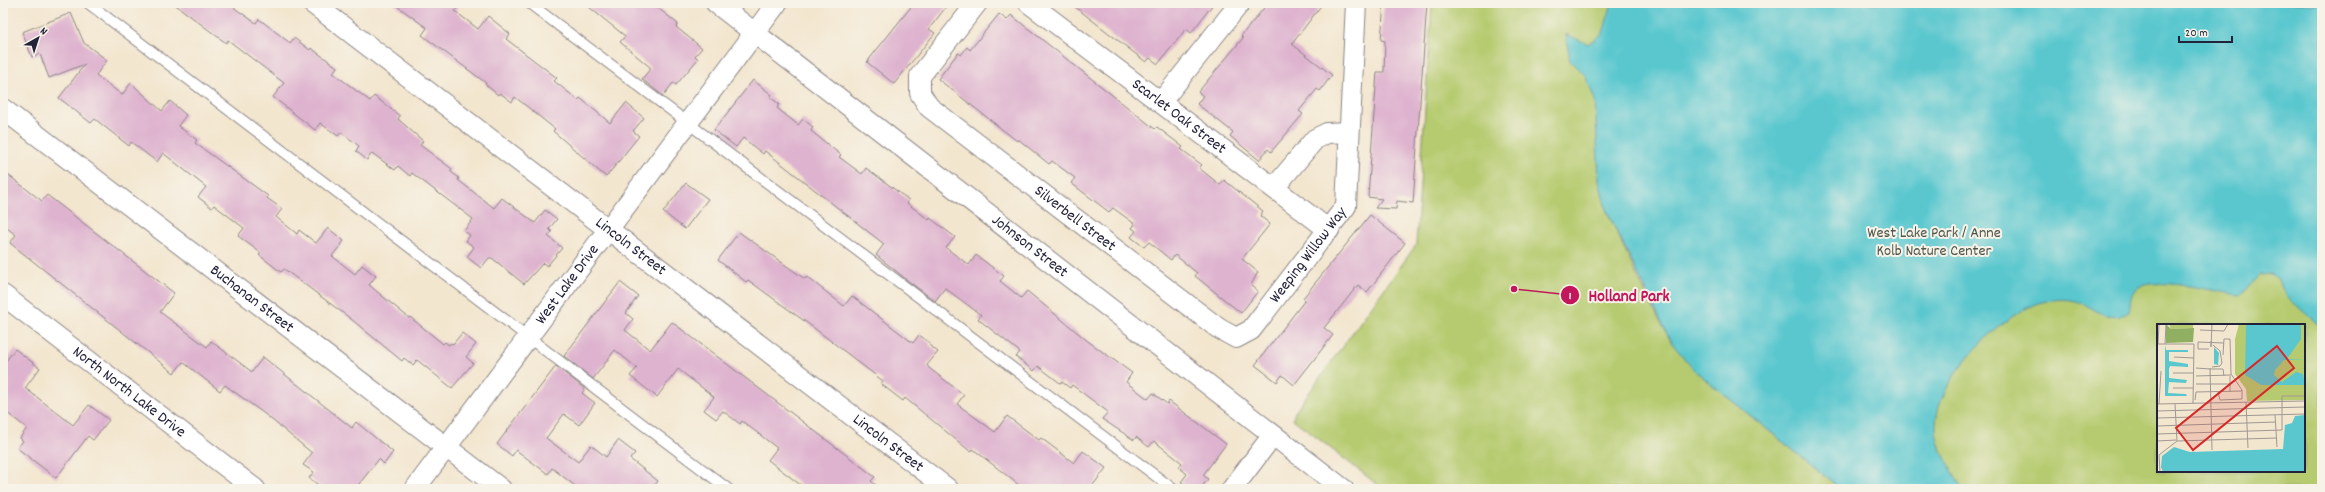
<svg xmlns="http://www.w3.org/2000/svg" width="2325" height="492" viewBox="0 0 2325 492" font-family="Dekko,sans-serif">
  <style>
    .green { fill: #b6cb6f; stroke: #6c7655; fill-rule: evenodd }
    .water { fill: #5ac7cf; stroke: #3e7485 }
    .building { fill: #deb3cf }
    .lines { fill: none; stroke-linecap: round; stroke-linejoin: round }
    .service-casing { stroke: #8a8485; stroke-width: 12 }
    .minor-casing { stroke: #8a8485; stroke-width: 22 }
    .service { stroke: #fff; stroke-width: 10 }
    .minor { stroke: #fff; stroke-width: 20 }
    .labels { text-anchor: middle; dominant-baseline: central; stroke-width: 4; stroke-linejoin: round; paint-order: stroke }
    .street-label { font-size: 16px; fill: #22223b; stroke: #f7f3e8 }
    .park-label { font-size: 16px; fill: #4e554b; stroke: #f7f3e8 }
    .inset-road { fill: none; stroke: #9f9894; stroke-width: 1 }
    .view { fill: #d62828; fill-opacity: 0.15; stroke: #d62828; stroke-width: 2 }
    .inset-edge { fill: none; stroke: #22223b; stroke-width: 2 }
    .leader { fill: none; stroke: #c2185b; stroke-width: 1.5 }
    .callout-dot { fill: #c2185b; stroke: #f7f3e8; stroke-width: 1.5 }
    .mark-label { font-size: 12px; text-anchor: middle; font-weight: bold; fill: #fff }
    .callout-label { font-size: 17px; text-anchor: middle; font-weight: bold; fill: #c2185b; stroke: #f7f3e8; stroke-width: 4; stroke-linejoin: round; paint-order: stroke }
  </style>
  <rect width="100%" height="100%" fill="#f7f3e8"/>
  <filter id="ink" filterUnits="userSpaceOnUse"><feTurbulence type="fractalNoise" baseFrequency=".025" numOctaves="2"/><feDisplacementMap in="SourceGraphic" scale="8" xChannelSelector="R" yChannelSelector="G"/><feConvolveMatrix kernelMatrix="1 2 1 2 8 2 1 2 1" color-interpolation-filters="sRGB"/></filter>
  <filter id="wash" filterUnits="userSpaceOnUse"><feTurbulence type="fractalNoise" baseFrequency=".012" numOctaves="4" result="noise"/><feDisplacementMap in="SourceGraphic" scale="16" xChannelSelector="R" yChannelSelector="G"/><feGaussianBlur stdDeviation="0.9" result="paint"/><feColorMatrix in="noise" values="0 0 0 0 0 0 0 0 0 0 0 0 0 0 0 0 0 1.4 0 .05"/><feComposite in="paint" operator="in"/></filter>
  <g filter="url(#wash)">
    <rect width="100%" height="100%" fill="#f3e6cf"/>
    <!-- green -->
    <path class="green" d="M1432,3H2322V489H1861L1606,209C1632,263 1655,325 1694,370L1841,489H1383L1293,419L1295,412L1416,245ZM2158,325H2304V471H2158Z"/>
    <!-- water -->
    <path class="water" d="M1612,3H2322V328L2286,296L2277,278L2270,274L2261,275L2240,295C2219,293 2149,273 2134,291C2129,297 2131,305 2129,312C2108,325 2095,307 2076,301C2068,299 2060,299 2052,300C2005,306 1934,380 1936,428C1936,448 1954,471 1962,489H1841L1694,370L1671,342L1606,209L1599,180L1595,100L1585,75L1570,61L1566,34L1588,44L1603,33Z"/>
    <g id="blocks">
      <!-- building -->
      <path class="building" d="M173,3H227L256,23L259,19L290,43L294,38L310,50L311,48L337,67L333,73L370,101L374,96L400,116L398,119L423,141L420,145L452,169L450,171L459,178L458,180L494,208L502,198L535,223L545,210L557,219L549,229L552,232L548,236L562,248L547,266L543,263L524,284L492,258H489L481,268L467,257L474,247L466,241L470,235L464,231L473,219L412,173L410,176L398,166L395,170L372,153L367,160L356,151L359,146L341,132L338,136L320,123L315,130L273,97L284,83L228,40L226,43Z
        M393,3H462L455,11L478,29L488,16L510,34L506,39L557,78L554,81L578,100L580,98L610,123L626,103L644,118L633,131L639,136L606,177L553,131L555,129L515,97L512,102L500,93L498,95L485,84L486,83L422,35L427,28Z
        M584,3H652L678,24L676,27L702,48L695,56L698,59L676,85L673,83L663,96L642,79L651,68L620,42L625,36Z
        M914,3H949L929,29L935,33L894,84L867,62Z
        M1070,3H1214L1191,33L1186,29L1158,64L1150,58L1146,62Z
        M1268,3H1323L1292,44L1332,75L1320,91L1317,89L1299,111L1303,114L1271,152L1268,149L1259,160L1230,136L1233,132L1197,104L1203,96L1198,92L1243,38L1241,36Z
        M1384,3H1427L1413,203L1397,201L1396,209L1375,208L1382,199L1368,197L1377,72H1384L1385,41L1381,40Z
        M71,13L84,43L107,60L96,75L122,95L131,83L162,111L170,101L186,115L178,126L197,140L195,143L268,196L267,198L282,209L276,217L297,234L299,230L316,243L328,228L344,241L332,256L355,274L362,265L376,276L369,285L409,318L410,317L443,344L445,342L449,345L451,343L453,344L462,333L476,344L466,357L473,363L452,388L417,360L413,365L404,358L402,361L351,319L284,269L281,272L259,255L261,253L238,236L244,228L214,205L212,208L198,197L206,187L163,153L157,162L131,142L129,146L95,119L91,123L59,98L85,64L49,78L40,54L32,57L22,32Z
        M999,14L1007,20L1011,15L1155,129L1157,127L1183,147L1181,149L1202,165L1199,168L1220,185L1224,180L1263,211L1260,216L1270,224L1242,259L1258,272L1251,285L1258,291L1241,313L1195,276L1197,273L1175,255L1171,260L1149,242L1144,247L1131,237L1136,231L1132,228L1135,224L1113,208L1109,212L1071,183L1075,178L1052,161L1049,164L1018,139L1017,141L938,79L958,53L961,55L967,47L970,50Z
        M753,80L772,95L770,97L779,104L777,108L798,125L803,119L813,127L811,131L841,155L839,157L862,174L866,168L909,200L907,203L929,220L930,218L955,237L946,248L969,265L976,255L1004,276L1000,281L1021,298L1027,291L1089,342L1132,373L1126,382L1148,399L1153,393L1167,404L1169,401L1226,444L1203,475L1208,479L1200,489H1191L1181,482L1187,474L1179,467L1182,463L1154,441L1149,447L1136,437L1134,440L1102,419L1108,412L1072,385L1070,388L1062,382L1060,383L1038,366L1034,371L1016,357L1020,352L978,319L981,315L945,288L935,301L911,283L876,255L884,244L765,151L763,154L743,138L736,147L714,130Z
        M3,171L42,201L47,195L174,293L160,312L207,347L211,341L252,372L263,357L352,428L356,422L393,452L384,464L379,459L355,489H324L309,478L314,472L303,465L312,453L266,415L225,385L220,391L183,362L174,373L10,243L16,235L3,225Z
        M686,183L708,199L685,229L663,212Z
        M1370,215L1405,243L1367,292L1358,285L1324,328L1333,335L1294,385L1282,375L1277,382L1255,365L1305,300L1303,298Z
        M739,232L805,279L807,277L844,306L852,296L913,343L919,335L930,343L929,345L938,352L927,365L929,368L964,395L957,404L995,432L1007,416L1039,440L1041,438L1074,463L1083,451L1106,468L1090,489H1024L973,449L971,452L905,398L903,401L881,384L883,381L814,328L748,280L746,282L718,260Z
        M620,282L638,296L626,313L633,319L625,330L650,350L672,322L875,477L871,481L881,489H806L768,460L777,448L742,421L740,424L723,411L716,419L704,410L714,397L678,369L657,397L630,376L637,368L615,350L593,379L564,356Z
        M15,349L40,368L25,388L73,425L89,405L109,420L93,440L88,436L56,478L17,448L23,441L20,438L27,428L3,410V365Z
        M556,366L585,389L582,393L595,403L579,425L564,414L546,438L578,462L591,445L606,457L618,440L635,453L630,459L658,481L652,489H579L552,468L548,474L516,450L512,456L497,444Z"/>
    </g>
  </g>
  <g filter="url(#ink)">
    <use href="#blocks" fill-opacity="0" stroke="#8a8485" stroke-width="1"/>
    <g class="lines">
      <defs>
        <path id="service" d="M88,3L728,489
          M529,3L1173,489"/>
        <g id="minor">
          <path id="s1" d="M312,3L948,489"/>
          <path id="s2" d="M716,3L1343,489"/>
          <path id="s3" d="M977,3L920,76V93L929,107L1218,328L1236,338L1251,330L1346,206L1356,3"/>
          <path id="s4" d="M1029,3L1329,230"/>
          <path d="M1161,102L1240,3"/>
          <path id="s5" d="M3,109L501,489"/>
          <path d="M1274,188L1315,139L1327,133L1349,132"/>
          <path id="s6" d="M3,295L255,489"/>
          <path id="s7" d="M415,489L777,3"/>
          <path d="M1232,489L1273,435"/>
        </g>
      </defs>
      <!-- service casing -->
      <use href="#service" class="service-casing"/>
      <!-- minor casing -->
      <use href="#minor" class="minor-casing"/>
      <!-- service -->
      <use href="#service" class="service"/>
      <!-- minor -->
      <use href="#minor" class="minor"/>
    </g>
  </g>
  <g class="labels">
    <!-- street labels -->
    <g class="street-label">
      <text stroke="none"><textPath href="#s4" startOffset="188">Scarlet Oak Street</textPath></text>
      <text stroke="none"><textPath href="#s3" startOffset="310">Silverbell Street</textPath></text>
      <text stroke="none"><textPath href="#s1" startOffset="401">Lincoln Street</textPath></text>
      <text stroke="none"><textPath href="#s2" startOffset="397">Johnson Street</textPath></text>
      <text stroke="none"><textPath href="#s3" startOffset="622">Weeping Willow Way</textPath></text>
      <text stroke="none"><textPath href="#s7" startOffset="255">West Lake Drive</textPath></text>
      <text stroke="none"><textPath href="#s5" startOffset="313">Buchanan Street</textPath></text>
      <text stroke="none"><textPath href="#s6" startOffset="159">North North Lake Drive</textPath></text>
      <text stroke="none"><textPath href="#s1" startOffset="725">Lincoln Street</textPath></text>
    </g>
    <!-- park labels -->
    <g class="park-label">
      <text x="1934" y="233">West Lake Park / Anne<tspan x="1934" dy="18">Kolb Nature Center</tspan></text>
    </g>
  </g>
  <!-- overview -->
  <g transform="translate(2157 324)">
    <rect width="148" height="148" fill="#f3e6cf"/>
    <path d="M12,0H36V4L14,5ZM82,0H148V60L108,61H148V76L90,77L89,65L78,50V15Z" fill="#b6cb6f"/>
    <path d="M9,0L14,5L37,4L36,18L9,19Z" fill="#90af62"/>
    <path d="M89,0H144V15L130,35L148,36H127L118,46L117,51L125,58L139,48L146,50L148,61H104L88,51ZM8,21L9,26H31V28H12V37L31,40V43L13,42L12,45V54L30,56L29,59L12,58L11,69L29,70L30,72H8ZM57,23L62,29L61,41L57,40ZM148,91V148H6L4,143L5,132L17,123L33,128L126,125L128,101L135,99L138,92Z" fill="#5ac7cf"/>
    <path class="inset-road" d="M43,6L67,7L71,0M54,17V23L55,0M0,20H37L36,79M1,20L2,0M8,20L9,0M52,25H41V18L67,19M17,33L37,34M55,43L63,42L65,39L63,27L56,21M39,44L53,45M53,44L55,126M53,45H66L67,52M16,49H37M39,52L74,51M73,52V68M39,60H73M16,64H36M61,68L63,76L85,75V66L74,50L73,15H67L66,31M38,76L39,68L85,67M89,78L91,124M0,80L148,77M2,80L4,47M18,80L20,117M0,87L148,83M118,91L120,123M0,94L148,90M0,102L119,98M0,110L125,106V72H148M0,117L19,116M3,148L2,131L20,117L120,114"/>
    <path class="view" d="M120,22L137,44L36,126L19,104Z"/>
    <rect width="148" height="148" class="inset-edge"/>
  </g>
  <!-- callouts -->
  <path class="leader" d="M1514 289L1570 295"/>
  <g class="callout-dot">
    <circle cx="1514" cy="289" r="4"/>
    <circle cx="1570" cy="295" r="10"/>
  </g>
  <g class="mark-label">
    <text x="1570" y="299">1</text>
  </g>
  <g class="callout-label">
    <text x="1629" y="301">Holland Park</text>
  </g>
  <!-- margin -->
  <rect width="2325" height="492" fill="none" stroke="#f7f3e8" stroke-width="16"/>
  <!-- north arrow -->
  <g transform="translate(38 38) rotate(39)" stroke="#f7f3e8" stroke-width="3" paint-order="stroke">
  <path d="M0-3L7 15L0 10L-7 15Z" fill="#22223b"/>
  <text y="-6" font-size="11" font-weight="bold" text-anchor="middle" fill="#22223b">N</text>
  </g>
  <!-- scale -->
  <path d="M2179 36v6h53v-6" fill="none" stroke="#22223b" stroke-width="2"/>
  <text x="2185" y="36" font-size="12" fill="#22223b" stroke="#f7f3e8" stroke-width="3" paint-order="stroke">20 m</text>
</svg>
